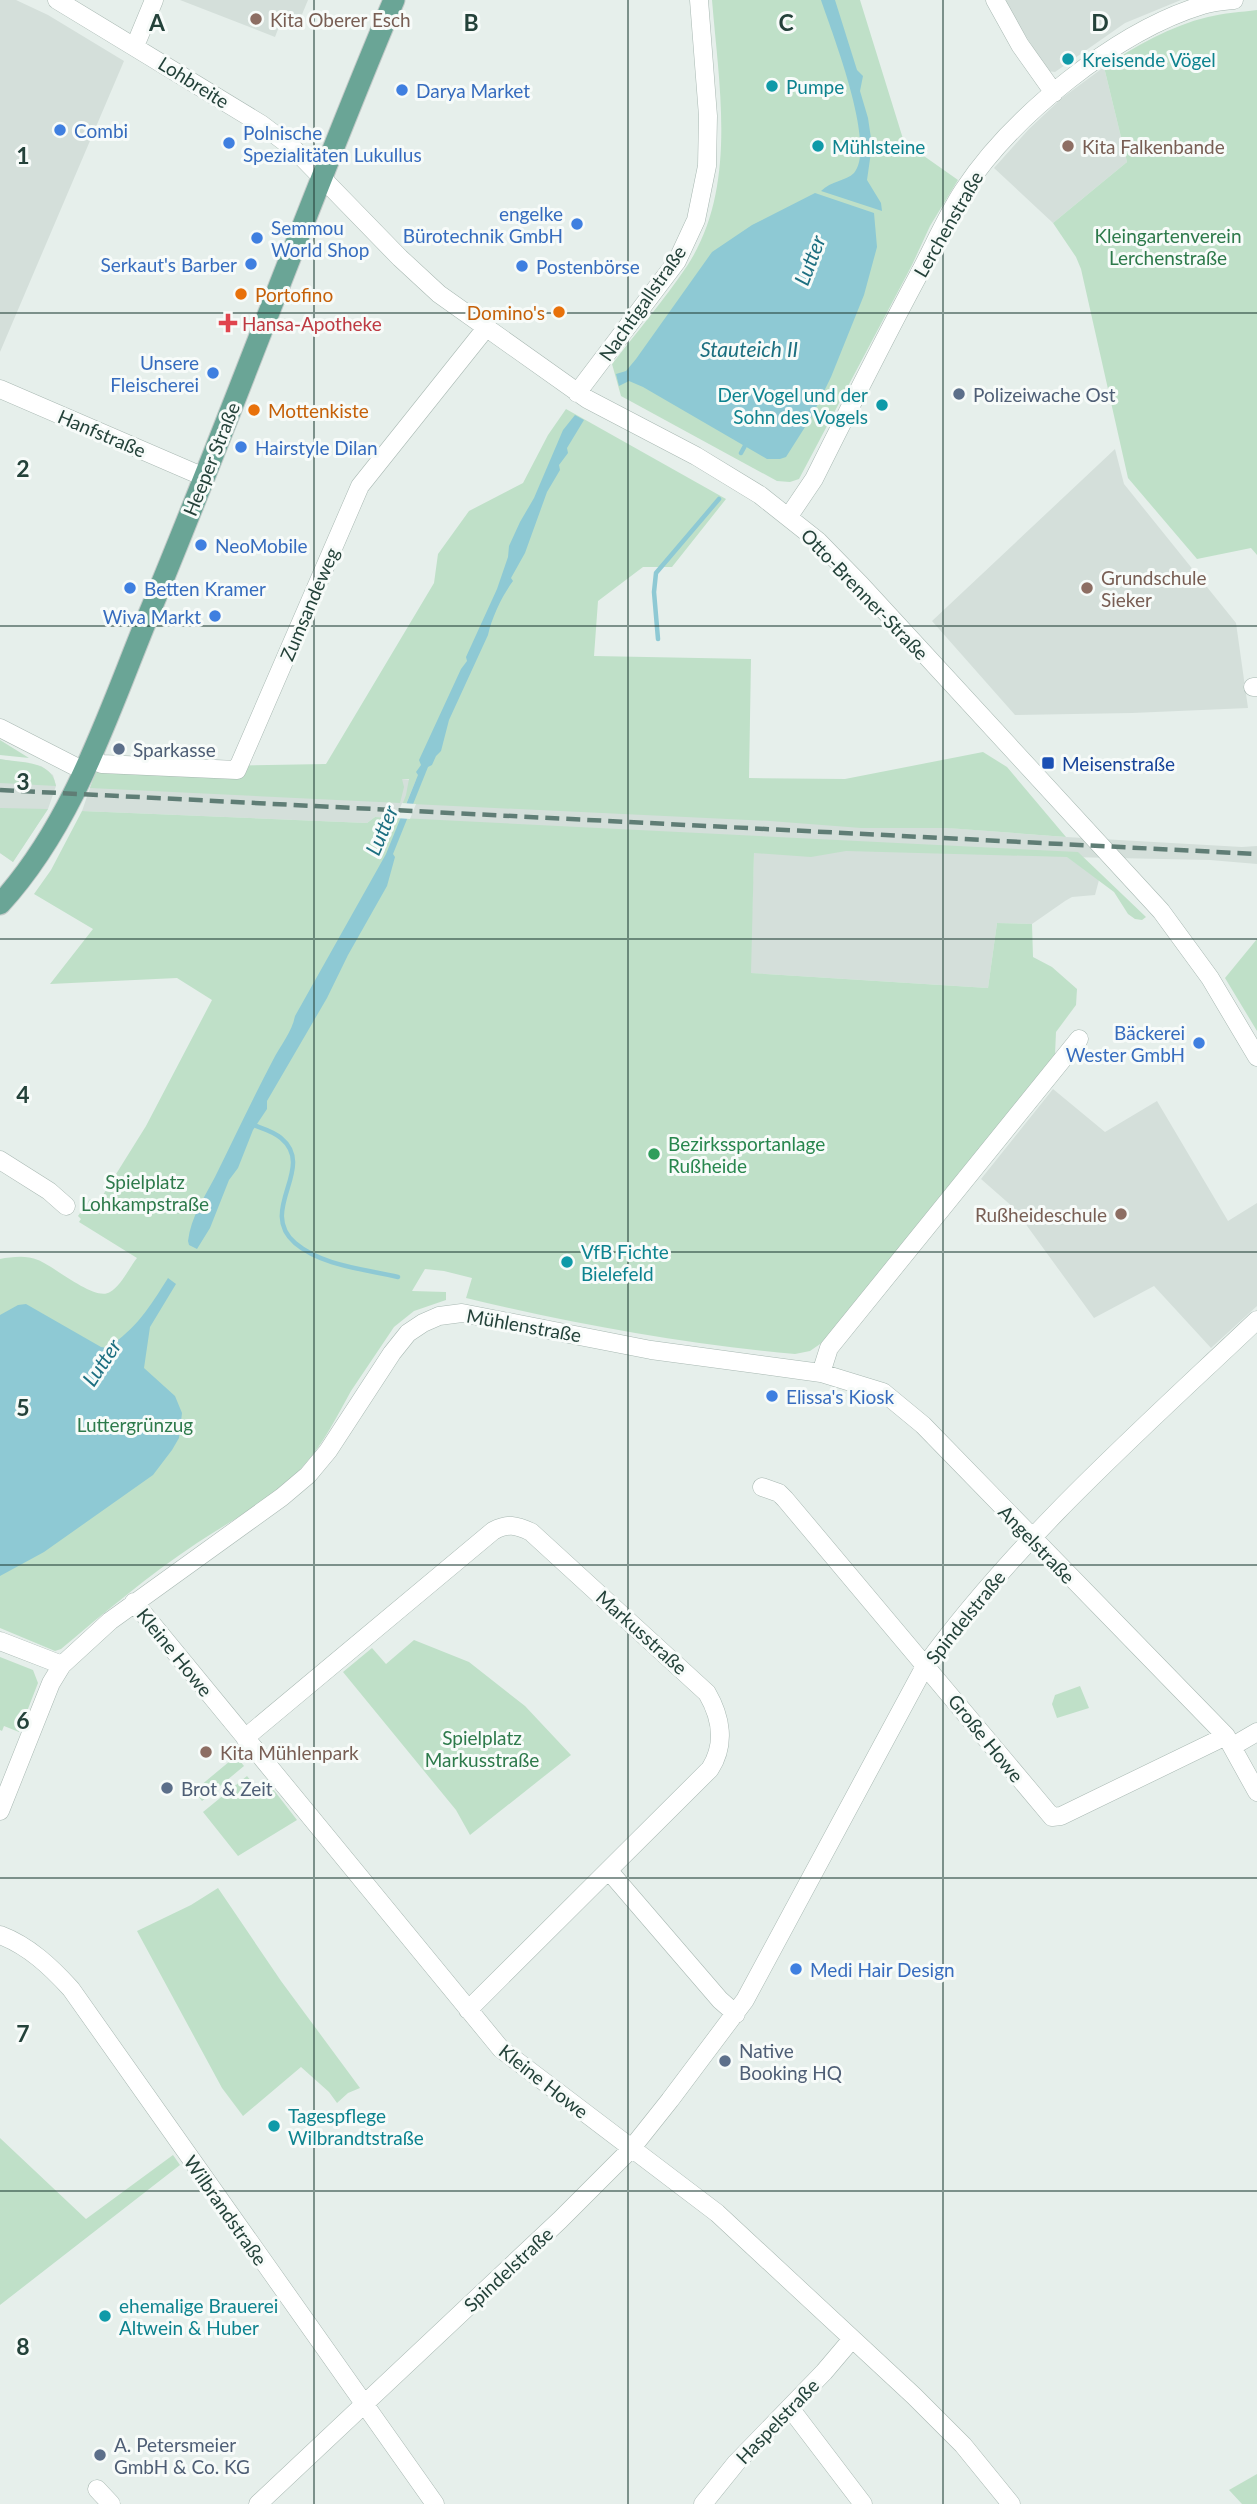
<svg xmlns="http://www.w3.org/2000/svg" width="1257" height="2504" viewBox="0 0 1257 2504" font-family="Lato,sans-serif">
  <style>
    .built { fill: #d4dfda }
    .green { fill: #bfe0c8 }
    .water { fill: #8ec9d4 }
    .pier { fill: #e6efeb }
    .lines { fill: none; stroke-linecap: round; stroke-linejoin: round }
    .stream { stroke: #8ec9d4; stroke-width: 4.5 }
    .minor-casing { stroke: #a8b8b2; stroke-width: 19 }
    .major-casing { stroke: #c2cac8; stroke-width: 23 }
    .minor { stroke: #fff; stroke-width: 18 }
    .major { stroke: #6aa596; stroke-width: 21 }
    .rail { stroke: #5f7d75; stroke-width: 4.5; stroke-dasharray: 14 7; stroke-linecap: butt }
    .grid { fill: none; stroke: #24423a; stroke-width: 2; stroke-opacity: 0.55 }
    .education-dot { fill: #8d6e63; stroke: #f7fbf9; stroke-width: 2.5 }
    .culture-dot { fill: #0f9aa8; stroke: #f7fbf9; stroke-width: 2.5 }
    .shop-dot { fill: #3f7fe0; stroke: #f7fbf9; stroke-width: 2.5 }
    .food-dot { fill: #e8710a; stroke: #f7fbf9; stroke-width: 2.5 }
    .health-dot { fill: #e0444e; stroke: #f7fbf9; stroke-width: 2.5 }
    .service-dot { fill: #5c6f8a; stroke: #f7fbf9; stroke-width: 2.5 }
    .transit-dot { fill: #1a4fb4; stroke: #f7fbf9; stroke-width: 2.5 }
    .leisure-dot { fill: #2e9e5b; stroke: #f7fbf9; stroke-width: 2.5 }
    .labels { text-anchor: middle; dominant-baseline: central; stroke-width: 6; stroke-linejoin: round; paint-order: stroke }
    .education-label { font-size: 19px; fill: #785e54; stroke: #f7fbf9; text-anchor: start }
    .culture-label { font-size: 19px; fill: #0d838f; stroke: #f7fbf9; text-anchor: start }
    .street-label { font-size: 19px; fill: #24423a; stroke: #f7fbf9 }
    .shop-label { font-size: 19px; fill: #366cbe; stroke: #f7fbf9; text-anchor: start }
    .park-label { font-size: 19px; fill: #2d7a4b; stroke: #f7fbf9 }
    .food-label { font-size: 19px; fill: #c56008; stroke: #f7fbf9; text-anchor: start }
    .health-label { font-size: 19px; fill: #be3a42; stroke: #f7fbf9; text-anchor: start }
    .service-label { font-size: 19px; fill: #4e5e75; stroke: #f7fbf9; text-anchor: start }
    .transit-label { font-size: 19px; fill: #164399; stroke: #f7fbf9; text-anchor: start }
    .leisure-label { font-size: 19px; fill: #27864d; stroke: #f7fbf9; text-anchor: start }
    .water-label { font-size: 21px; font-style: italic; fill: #1c6f80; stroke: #f7fbf9 }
    .grid-label { font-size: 23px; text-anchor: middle; font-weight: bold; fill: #24423a; stroke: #f7fbf9; stroke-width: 6; stroke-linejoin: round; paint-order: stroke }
  </style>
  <rect width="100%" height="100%" fill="#e6efeb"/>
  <!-- built -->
  <path class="built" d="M0,0H16L48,15L124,61L0,352Z
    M180,0H308L298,24L282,19L275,37Z
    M1003,0H1181L1125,23L1055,72L1048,71Z
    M1104,67L1127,162L1053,223L994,168L1029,129L1062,98Z
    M1115,449L1124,484L1236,623L1248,708L1132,713L1015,715L932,621Z
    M0,759L41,766L53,775L56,786L48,809L13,862L0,853Z
    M97,768L371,776L752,813L1066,837L1242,847L1257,846V864L1210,860L1068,857L1099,880L1095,895L1072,897L1065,901L1032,924L997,923L988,988L750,973L754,853L406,819L375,817L367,823L82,811Z
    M1053,1089L1105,1132L1157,1101L1228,1221L1257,1203V1306L1211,1348L1154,1286L1094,1318L1014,1208L981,1179Z"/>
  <!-- green -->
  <path class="green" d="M712,0H860L904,142L958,180L930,226L912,265L799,479L790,482L777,481L621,396L612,364C637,332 664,300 687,266C738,189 719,87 712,0Z
    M1257,10V555L1251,548L1197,559L1128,478L1081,269L1076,257L1053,223L1127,162L1104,67C1136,46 1170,26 1208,17C1224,13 1241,12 1257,10Z
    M566,409L726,499L672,567H643L598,601L594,656L751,659L749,778L845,779L983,752L1007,767L1066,837L947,828H861L770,821L412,804L422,781L416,780L400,818L1078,852L1146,917L1142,920L1135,919L1128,914L1114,892L1067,857L846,851L811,857L754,853L751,973L988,988L997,923L1032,924L1033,957L1052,967L1077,989L1076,1005L1056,1032L1055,1055L823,1342L810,1351L795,1354C684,1344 574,1324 466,1298L472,1278L444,1271L425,1269L412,1291L446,1292V1300L414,1311L394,1327L351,1391C337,1416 324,1443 305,1464C276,1498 233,1519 197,1543C149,1575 105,1612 61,1649L55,1651L0,1628V1259C12,1257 26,1255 38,1260C54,1266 95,1302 110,1292C121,1286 129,1268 137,1258L79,1222L81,1219L78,1216L90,1199L98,1203L146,1126L212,1000L177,978L50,984L93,929L34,894L51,870L82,811L367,823L375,817L397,818L406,795L409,779H402L404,787L400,803L90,788L97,768L326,764L434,583L438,554L469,511L523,483L548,435Z
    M0,740L29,758L0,755Z
    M0,759C21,763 52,760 56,786L0,783Z
    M0,808L48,809L13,862L0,853Z
    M1257,939V1031L1225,978Z
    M414,1640L469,1662L525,1706L571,1755L470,1835L456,1810L343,1672L372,1648L386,1664Z
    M0,1657L33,1670L38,1683L19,1732L4,1726L2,1731L0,1730Z
    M1080,1686L1089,1708L1057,1718L1052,1704L1055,1695Z
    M236,1756L244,1766L202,1801L194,1791Z
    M247,1776L256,1787L266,1780L297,1820L238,1856L203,1812Z
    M218,1888L281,1981L360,2088L348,2093L337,2103L329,2092L301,2067L243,2116L222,2088L137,1931L191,1905Z
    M0,2138L86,2219L173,2155L180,2165L0,2305Z
    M1257,2474V2504H1242L1229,2490Z"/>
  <!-- water -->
  <path class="water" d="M821,0H835L857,70L863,76L860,91L868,118L872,145L867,180L881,203L882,211L821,191C831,181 846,181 854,173C877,146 832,33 821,0Z
    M815,193L874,213L877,247L864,295L831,377L812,416L786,457L780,459H767L643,387L629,381L619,386L616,374L626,371L636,359L712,252L752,225Z
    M575,415L584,420L567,448L568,453L559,465L560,470L547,492L525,553L511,578L513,581C502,596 492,617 488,635L449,720L441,751L436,756L432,765L428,767L393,854L395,857L387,886L348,955L327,998L267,1101V1109L253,1130L238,1168L229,1180L210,1228L197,1249L189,1245L188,1241C191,1217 204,1198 215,1177C234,1138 253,1098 273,1060C280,1046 292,1032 295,1016L386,854L418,775L416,772L421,765L419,760L461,669L467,661L466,657L497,589L508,557L509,546L520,522L534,498L563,430Z
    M168,1278L176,1284L150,1327L144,1368L175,1396L182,1413L179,1438L172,1450L153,1475L44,1552L0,1576V1315L18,1305L26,1304L101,1347L107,1348C137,1328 149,1308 168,1278Z"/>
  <!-- pier -->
  <path class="pier" d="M402,803L416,804L410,819L396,818Z"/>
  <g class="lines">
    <!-- stream -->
    <path class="stream" d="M741,453L747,442
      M658,639L654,592L656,573L719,499
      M251,1124C261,1128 273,1131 281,1138C317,1168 257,1210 295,1243C322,1266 365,1269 398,1277"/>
    <defs>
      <path id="minor" d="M57,0L261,124L294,149L400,258L439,294L587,399L696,456L760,495L818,541L861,585L1161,911L1210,978L1257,1057
        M995,0L1020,45L1054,93
        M135,46L154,0
        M0,389L204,477
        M577,393L677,261L696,220L707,166L708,116L699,0
        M789,516L814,479C848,411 882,343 918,276C933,248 946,217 963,191C1012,116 1117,31 1203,5C1213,2 1224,1 1234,0
        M1253,687H1257
        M0,728L84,771
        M89,758L102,764L237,770L360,486L486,328
        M0,1160L49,1191L66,1206
        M821,1373L829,1348L1079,1039
        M762,1487L779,1493L785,1499L1052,1817L1061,1816L1226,1736
        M134,1602L501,2049L717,2213L914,2396L963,2445L1011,2504
        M0,1641L62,1665
        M245,1738L493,1531C508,1523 516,1525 531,1532L707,1693C721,1717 726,1744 710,1769L468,2010
        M1233,1746L1257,1732
        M0,1811L51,1683L62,1665L110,1621L282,1497L308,1475L328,1451L392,1353L408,1333L423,1323L439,1316L462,1313L651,1350L821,1373L883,1392L923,1425L1226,1736L1257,1792
        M609,1871L720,2000L736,2014
        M0,1935C29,1946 51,1967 71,1989L435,2504
        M790,2408L863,2504
        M97,2489L111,2504
        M258,2504L560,2220L631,2149L670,2100L745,2000L925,1666C1019,1537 1141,1430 1257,1320
        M703,2504L736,2463L824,2372L852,2339"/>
      <path id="major" d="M0,904C75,822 109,710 151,609C235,407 309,201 394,0"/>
    </defs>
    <!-- minor casing -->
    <use href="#minor" class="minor-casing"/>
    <!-- major casing -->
    <use href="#major" class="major-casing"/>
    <!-- minor -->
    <use href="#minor" class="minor"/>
    <!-- major -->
    <use href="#major" class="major"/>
    <!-- rail -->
    <path class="rail" d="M0,790L1257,854"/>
  </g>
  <!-- grid -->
  <path class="grid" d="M314,0V2504M628,0V2504M943,0V2504M0,313H1257M0,626H1257M0,939H1257M0,1252H1257M0,1565H1257M0,1878H1257M0,2191H1257"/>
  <!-- markers -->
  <g class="education-dot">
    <circle cx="256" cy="19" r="7"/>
    <circle cx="1068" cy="146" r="7"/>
    <circle cx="1087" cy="588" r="7"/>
    <circle cx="1121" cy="1214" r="7"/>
    <circle cx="206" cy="1752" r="7"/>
  </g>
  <g class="culture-dot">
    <circle cx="1068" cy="59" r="7"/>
    <circle cx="772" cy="86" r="7"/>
    <circle cx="818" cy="146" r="7"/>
    <circle cx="882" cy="405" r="7"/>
    <circle cx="567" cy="1262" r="7"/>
    <circle cx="274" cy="2126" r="7"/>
    <circle cx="105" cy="2316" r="7"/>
  </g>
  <g class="shop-dot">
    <circle cx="402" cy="90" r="7"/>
    <circle cx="60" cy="130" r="7"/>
    <circle cx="229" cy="143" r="7"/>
    <circle cx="577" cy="224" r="7"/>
    <circle cx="257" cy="238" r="7"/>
    <circle cx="251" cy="264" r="7"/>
    <circle cx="522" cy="266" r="7"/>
    <circle cx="213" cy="373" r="7"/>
    <circle cx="241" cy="447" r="7"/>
    <circle cx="201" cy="545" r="7"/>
    <circle cx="130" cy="588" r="7"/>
    <circle cx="215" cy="616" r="7"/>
    <circle cx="1199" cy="1043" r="7"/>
    <circle cx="772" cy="1396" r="7"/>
    <circle cx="796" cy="1969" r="7"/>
  </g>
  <g class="food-dot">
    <circle cx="241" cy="294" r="7"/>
    <circle cx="559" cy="312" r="7"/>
    <circle cx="254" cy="410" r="7"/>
  </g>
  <path class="health-dot" d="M224.5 312.5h7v7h7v7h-7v7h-7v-7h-7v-7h7z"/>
  <g class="service-dot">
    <circle cx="959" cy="394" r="7"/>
    <circle cx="119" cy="749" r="7"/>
    <circle cx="167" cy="1788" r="7"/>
    <circle cx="725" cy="2061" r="7"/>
    <circle cx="100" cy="2455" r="7"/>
  </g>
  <rect class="transit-dot" x="1041" y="756" width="14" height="14" rx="3.5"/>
  <circle class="leisure-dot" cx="654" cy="1154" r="7"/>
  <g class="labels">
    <!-- education labels -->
    <g class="education-label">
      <text x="270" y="19">Kita Oberer Esch</text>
      <text x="1082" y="146">Kita Falkenbande</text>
      <text x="1101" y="577">Grundschule<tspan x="1101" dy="22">Sieker</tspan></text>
      <text x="1107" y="1214" text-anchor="end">Rußheideschule</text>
      <text x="220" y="1752">Kita Mühlenpark</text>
    </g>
    <!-- culture labels -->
    <g class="culture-label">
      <text x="1082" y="59">Kreisende Vögel</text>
      <text x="786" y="86">Pumpe</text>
      <text x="832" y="146">Mühlsteine</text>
      <text x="868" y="394" text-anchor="end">Der Vogel und der<tspan x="868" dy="22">Sohn des Vogels</tspan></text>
      <text x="581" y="1251">VfB Fichte<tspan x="581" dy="22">Bielefeld</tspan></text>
      <text x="288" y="2115">Tagespflege<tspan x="288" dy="22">Wilbrandtstraße</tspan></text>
      <text x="119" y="2305">ehemalige Brauerei<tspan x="119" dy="22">Altwein &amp; Huber</tspan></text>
    </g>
    <!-- street labels -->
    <g class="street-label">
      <text transform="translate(194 82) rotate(32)">Lohbreite</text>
      <text transform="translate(948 224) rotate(-60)">Lerchenstraße</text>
      <text transform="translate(642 303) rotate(-55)">Nachtigallstraße</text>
      <text transform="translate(102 433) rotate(23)">Hanfstraße</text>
      <text transform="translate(211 459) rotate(-68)">Heeper Straße</text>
      <text transform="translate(865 594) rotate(46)">Otto-Brenner-Straße</text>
      <text transform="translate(309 604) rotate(-67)">Zumsandeweg</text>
      <text transform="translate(524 1325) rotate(10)">Mühlenstraße</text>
      <text transform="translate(1037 1544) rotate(46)">Angelstraße</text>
      <text transform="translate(965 1617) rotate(-51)">Spindelstraße</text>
      <text transform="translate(642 1632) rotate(42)">Markusstraße</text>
      <text transform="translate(175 1652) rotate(51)">Kleine Howe</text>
      <text transform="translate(986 1738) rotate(51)">Große Howe</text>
      <text transform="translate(544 2081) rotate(38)">Kleine Howe</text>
      <text transform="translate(226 2210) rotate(55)">Wilbrandstraße</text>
      <text transform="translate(508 2269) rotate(-43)">Spindelstraße</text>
      <text transform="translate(777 2421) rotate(-46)">Haspelstraße</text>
    </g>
    <!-- shop labels -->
    <g class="shop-label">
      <text x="416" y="90">Darya Market</text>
      <text x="74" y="130">Combi</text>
      <text x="243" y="132">Polnische<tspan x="243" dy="22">Spezialitäten Lukullus</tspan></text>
      <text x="563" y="213" text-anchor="end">engelke<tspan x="563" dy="22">Bürotechnik GmbH</tspan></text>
      <text x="271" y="227">Semmou<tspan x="271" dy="22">World Shop</tspan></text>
      <text x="237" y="264" text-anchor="end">Serkaut's Barber</text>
      <text x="536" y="266">Postenbörse</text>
      <text x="199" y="362" text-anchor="end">Unsere<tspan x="199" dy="22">Fleischerei</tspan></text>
      <text x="255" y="447">Hairstyle Dilan</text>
      <text x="215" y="545">NeoMobile</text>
      <text x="144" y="588">Betten Kramer</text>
      <text x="201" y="616" text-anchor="end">Wiva Markt</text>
      <text x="1185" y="1032" text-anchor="end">Bäckerei<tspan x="1185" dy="22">Wester GmbH</tspan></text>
      <text x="786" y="1396">Elissa's Kiosk</text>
      <text x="810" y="1969">Medi Hair Design</text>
    </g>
    <!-- park labels -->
    <g class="park-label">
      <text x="1168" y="235">Kleingartenverein<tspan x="1168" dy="22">Lerchenstraße</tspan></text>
      <text x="145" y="1181">Spielplatz<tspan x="145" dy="22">Lohkampstraße</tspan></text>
      <text x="135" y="1424">Luttergrünzug</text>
      <text x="482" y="1737">Spielplatz<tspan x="482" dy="22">Markusstraße</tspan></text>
    </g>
    <!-- food labels -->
    <g class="food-label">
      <text x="255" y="294">Portofino</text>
      <text x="545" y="312" text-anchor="end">Domino's</text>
      <text x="268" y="410">Mottenkiste</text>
    </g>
    <!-- health labels -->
    <g class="health-label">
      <text x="242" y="323">Hansa-Apotheke</text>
    </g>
    <!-- service labels -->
    <g class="service-label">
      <text x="973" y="394">Polizeiwache Ost</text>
      <text x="133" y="749">Sparkasse</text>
      <text x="181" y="1788">Brot &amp; Zeit</text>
      <text x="739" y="2050">Native<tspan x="739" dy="22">Booking HQ</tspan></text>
      <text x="114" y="2444">A. Petersmeier<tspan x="114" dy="22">GmbH &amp; Co. KG</tspan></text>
    </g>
    <!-- transit labels -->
    <g class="transit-label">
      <text x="1062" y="763">Meisenstraße</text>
    </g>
    <!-- leisure labels -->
    <g class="leisure-label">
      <text x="668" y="1143">Bezirkssportanlage<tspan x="668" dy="22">Rußheide</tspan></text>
    </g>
    <!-- water labels -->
    <g class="water-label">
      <text transform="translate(809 260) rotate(-69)">Lutter</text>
      <text x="749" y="348">Stauteich II</text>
      <text transform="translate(381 830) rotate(-67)">Lutter</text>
      <text transform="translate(101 1362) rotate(-56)">Lutter</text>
    </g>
  </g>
  <g class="grid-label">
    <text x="157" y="31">A</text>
    <text x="471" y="31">B</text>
    <text x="786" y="31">C</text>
    <text x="1100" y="31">D</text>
    <text x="23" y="164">1</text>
    <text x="23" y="477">2</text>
    <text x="23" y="790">3</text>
    <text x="23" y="1103">4</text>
    <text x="23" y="1416">5</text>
    <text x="23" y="1729">6</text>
    <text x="23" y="2042">7</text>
    <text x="23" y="2355">8</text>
  </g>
</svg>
